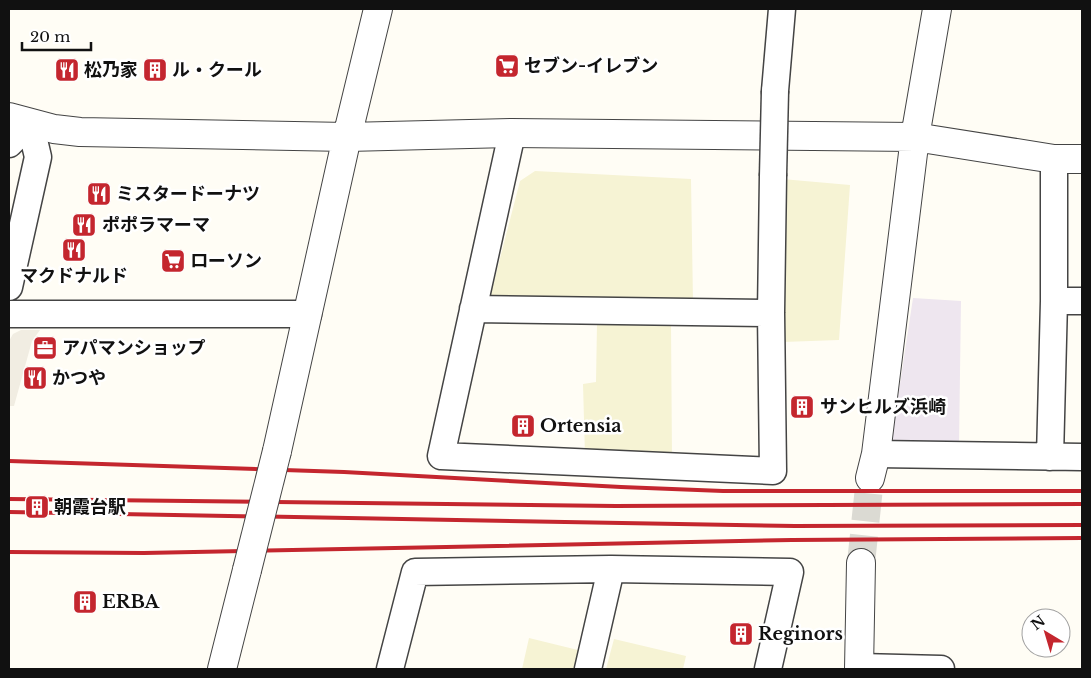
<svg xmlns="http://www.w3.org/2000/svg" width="1091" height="678" viewBox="0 0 1091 678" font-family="'Libre Baskerville','Noto Sans JP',serif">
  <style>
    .industrial { fill: #eee6ef }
    .farmland { fill: #f6f3d4 }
    .plaza { fill: #f1ede2 }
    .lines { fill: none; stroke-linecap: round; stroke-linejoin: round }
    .tertiary-tunnel { stroke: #dbdad3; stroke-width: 28; stroke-dasharray: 28 14; stroke-linecap: butt }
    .minor-casing { stroke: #444; stroke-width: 29 }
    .tertiary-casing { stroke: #444; stroke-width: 30 }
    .minor { stroke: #fff; stroke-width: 26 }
    .tertiary { stroke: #fff; stroke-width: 28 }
    .rail { stroke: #c4262e; stroke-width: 4 }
    .minor-bridge-casing { stroke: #444; stroke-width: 29; stroke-linecap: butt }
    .tertiary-bridge-casing { stroke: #444; stroke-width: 30; stroke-linecap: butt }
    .minor-bridge { stroke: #fff; stroke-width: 26 }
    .tertiary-bridge { stroke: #fff; stroke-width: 28 }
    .labels { text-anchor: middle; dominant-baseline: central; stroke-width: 5; stroke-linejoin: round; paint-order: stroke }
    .poi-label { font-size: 18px; font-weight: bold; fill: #111; stroke: #fff; text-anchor: start }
  </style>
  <rect width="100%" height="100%" fill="#fffdf5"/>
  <!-- industrial -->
  <path class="industrial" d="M913,298L961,301L959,445L891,443Z"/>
  <!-- farmland -->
  <path class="farmland" d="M535,171L691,179L693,302L489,301L520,181Z
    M782,179L850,185L839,340L783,342Z
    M597,323H671L672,459L585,456L583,384L596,382Z
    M529,638L582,651L578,669H522Z
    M614,639L686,656L683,669H606Z"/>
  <!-- plaza -->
  <path class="plaza" d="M21,330H40L32,341L14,406H9V341L13,334Z"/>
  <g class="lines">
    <!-- tertiary-tunnel -->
    <path class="tertiary-tunnel" d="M861,563L870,478"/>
    <defs>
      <path id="minor" d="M775,91L782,9
        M512,133L441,456L773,471L771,313L773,176
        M9,144L30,123
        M9,287L38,157L30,123
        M1054,301H1082
        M473,309L771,313
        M9,314H308
        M876,454L1082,457
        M1050,457L1054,301V159
        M860,667L941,669
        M390,669L415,572L611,569L790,572L768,669
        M588,669L611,569"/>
      <path id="tertiary" d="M9,117L54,129L80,132L347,137L512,133L915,137L1054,159H1082
        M277,451L347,137L378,9
        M870,478L876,454L915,137L937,9
        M222,669L247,570
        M859,669L861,563"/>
    </defs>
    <!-- minor casing -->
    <use href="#minor" class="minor-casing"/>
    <!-- tertiary casing -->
    <use href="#tertiary" class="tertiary-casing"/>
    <!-- minor -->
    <use href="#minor" class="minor"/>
    <!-- tertiary -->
    <use href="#tertiary" class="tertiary"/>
    <!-- rail -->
    <path class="rail" d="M9,461L344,472L621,487L723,491H1082
      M9,499L616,506L1082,504
      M9,512L795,526L1082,525
      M9,552L144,553L792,540L1082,538"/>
    <defs>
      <path id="minor-bridge" d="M773,176L775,91"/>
      <path id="tertiary-bridge" d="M247,570L277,451"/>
    </defs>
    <!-- minor-bridge casing -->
    <use href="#minor-bridge" class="minor-bridge-casing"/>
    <!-- tertiary-bridge casing -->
    <use href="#tertiary-bridge" class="tertiary-bridge-casing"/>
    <!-- minor-bridge -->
    <use href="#minor-bridge" class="minor-bridge"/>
    <!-- tertiary-bridge -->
    <use href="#tertiary-bridge" class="tertiary-bridge"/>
  </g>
  <!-- icons -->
  <defs>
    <symbol id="supermarket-square" viewBox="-11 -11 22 22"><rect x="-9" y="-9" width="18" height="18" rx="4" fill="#c4262e" stroke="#fff"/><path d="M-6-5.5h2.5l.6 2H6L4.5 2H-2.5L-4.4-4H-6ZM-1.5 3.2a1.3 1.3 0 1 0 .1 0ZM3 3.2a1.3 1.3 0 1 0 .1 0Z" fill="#fff"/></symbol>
    <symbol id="restaurant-square" viewBox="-11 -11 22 22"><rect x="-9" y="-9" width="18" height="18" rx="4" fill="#c4262e" stroke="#fff"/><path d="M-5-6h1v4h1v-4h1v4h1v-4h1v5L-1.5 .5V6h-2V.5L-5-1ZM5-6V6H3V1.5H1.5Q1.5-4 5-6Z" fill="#fff"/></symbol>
    <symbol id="building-square" viewBox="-11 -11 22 22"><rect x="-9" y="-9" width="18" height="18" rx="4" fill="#c4262e" stroke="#fff"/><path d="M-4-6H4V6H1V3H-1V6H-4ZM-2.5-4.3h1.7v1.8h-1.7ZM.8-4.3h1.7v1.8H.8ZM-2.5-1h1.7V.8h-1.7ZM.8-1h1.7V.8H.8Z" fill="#fff"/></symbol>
    <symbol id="office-square" viewBox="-11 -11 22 22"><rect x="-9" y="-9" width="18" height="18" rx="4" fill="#c4262e" stroke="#fff"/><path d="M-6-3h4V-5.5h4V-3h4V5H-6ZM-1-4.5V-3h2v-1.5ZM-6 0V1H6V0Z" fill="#fff"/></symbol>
  </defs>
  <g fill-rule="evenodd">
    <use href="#supermarket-square" x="493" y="52" width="28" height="28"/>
    <use href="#restaurant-square" x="53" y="56" width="28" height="28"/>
    <use href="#building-square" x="141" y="56" width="28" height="28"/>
    <use href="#restaurant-square" x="85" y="180" width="28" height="28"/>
    <use href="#restaurant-square" x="70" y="211" width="28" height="28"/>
    <use href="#restaurant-square" x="60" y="236" width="28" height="28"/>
    <use href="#supermarket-square" x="159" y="247" width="28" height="28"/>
    <use href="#office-square" x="31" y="334" width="28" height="28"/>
    <use href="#restaurant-square" x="21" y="364" width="28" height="28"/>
    <use href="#building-square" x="788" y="393" width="28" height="28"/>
    <use href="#building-square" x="509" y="412" width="28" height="28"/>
    <use href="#building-square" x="23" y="493" width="28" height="28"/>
    <use href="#building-square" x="71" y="588" width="28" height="28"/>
    <use href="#building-square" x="727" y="620" width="28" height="28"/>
  </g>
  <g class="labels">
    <!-- poi labels -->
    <g class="poi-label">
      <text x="524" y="66">セブン-イレブン</text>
      <text x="84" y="70">松乃家</text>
      <text x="172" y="70">ル・クール</text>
      <text x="116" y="194">ミスタードーナツ</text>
      <text x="102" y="225">ポポラマーマ</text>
      <text x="190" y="261">ローソン</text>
      <text x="74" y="276" text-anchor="middle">マクドナルド</text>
      <text x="62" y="348">アパマンショップ</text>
      <text x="52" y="378">かつや</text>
      <text x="820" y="407">サンヒルズ浜崎</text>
      <text x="540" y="426">Ortensia</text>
      <text x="54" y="507">朝霞台駅</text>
      <text x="102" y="602">ERBA</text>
      <text x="758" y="634">Reginors</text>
    </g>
  </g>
  <!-- border -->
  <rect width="1091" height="678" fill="none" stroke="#111111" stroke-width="20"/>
  <!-- north arrow -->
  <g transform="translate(1046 633) rotate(322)"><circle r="24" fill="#ffffff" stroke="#a0a0a0"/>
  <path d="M0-4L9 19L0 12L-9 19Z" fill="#c4262e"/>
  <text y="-8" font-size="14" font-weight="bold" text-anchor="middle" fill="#111111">N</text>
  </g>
  <!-- scale -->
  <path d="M22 42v8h69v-8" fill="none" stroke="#111111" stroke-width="2.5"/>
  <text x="30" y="42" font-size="15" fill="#111111" stroke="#ffffff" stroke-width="4" paint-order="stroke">20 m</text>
</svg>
